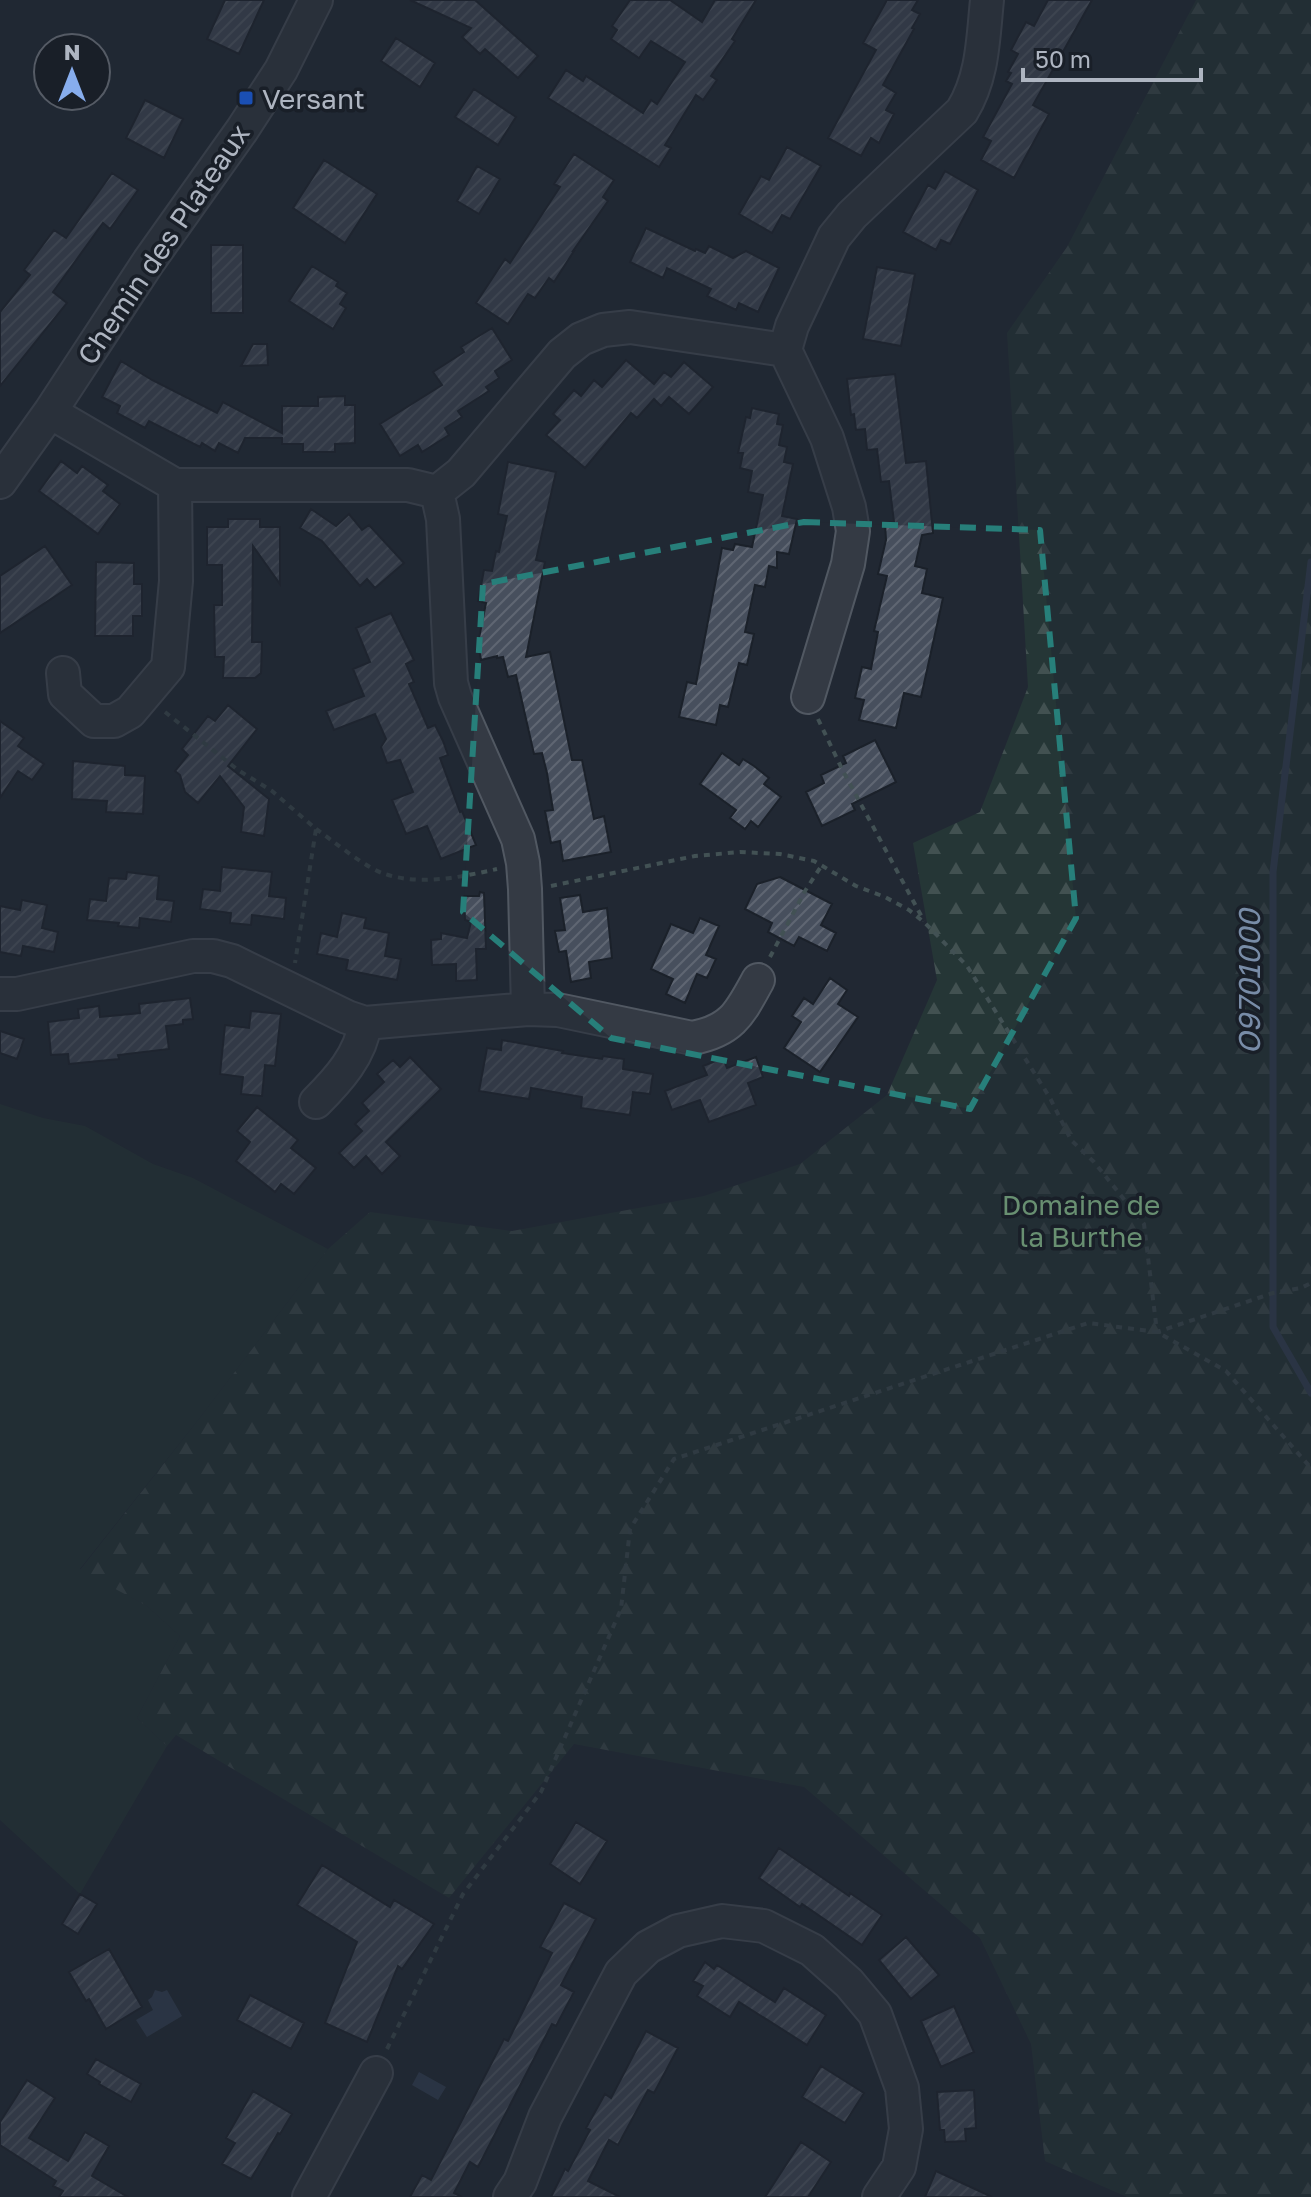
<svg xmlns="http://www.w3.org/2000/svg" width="1311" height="2197" viewBox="0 0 1311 2197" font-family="'Golos Text',sans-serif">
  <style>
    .green { fill: #253636 }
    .forest { fill: url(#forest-firs) }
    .water { fill: #364459 }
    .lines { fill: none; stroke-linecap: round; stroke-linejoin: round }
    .stream { stroke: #364459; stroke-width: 7 }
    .building { fill: url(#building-hatch); stroke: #1b212a; stroke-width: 2 }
    .minor-casing { stroke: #515862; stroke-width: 36 }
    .path { stroke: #425154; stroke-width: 4; stroke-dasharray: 6 6; stroke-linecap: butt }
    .minor { stroke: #343a44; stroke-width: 32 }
    .marked { fill: none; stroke: #277f7a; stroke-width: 6; stroke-dasharray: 16 10; stroke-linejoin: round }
    .transit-dot { fill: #1a4fb4; stroke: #191f28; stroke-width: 3 }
    .labels { text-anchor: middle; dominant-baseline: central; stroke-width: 7; stroke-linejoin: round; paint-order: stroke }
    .poi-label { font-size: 28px; fill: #aeb5c1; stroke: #191f28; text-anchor: start }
    .street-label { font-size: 28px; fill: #aeb5c1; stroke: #191f28 }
    .park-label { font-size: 28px; fill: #688f71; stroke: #191f28 }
    .water-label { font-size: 30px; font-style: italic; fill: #788ca7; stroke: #191f28 }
  </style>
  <defs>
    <pattern id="forest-firs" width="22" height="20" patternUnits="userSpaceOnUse" patternTransform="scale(2)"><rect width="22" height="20" fill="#253636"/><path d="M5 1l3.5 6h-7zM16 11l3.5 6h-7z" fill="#425151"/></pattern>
    <pattern id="building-hatch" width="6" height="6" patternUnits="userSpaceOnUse" patternTransform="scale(2)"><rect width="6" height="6" fill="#474f5d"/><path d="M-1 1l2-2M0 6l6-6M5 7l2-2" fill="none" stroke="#5f6672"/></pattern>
  </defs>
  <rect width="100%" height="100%" fill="#212833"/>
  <!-- green -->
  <path class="green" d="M0,1104L43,1118L85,1126L153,1164L193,1178L328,1249L199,1419L80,1569L147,1606L180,1636L137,1718L167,1746L80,1894L0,1820Z"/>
  <!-- forest -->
  <path class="forest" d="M1196,0H1311V2197H1127L1045,2161L1031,2044L980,1938L804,1787L574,1744L449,1898L176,1735L167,1746L137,1718L180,1636L147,1606L80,1570L199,1419L328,1249L370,1212L512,1231L704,1196L800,1164L887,1095L937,980L913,843L980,812L1028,687L1007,333L1067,247Z"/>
  <!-- water -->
  <path class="water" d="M155,1990L162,1992L167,1990L182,2016L147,2037L136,2020L153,2010L148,2000L152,1997Z
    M419,2072L446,2087L438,2100L412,2085Z"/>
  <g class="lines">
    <!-- stream -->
    <path class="stream" d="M1311,562L1273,872V1327L1311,1393"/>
  </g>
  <!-- building -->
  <path class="building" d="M225,0H264L239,54L207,39Z
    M410,0H475L538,56L518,78L485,49L480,54L462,37L471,28Z
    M630,0H670L702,22L715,0H756L732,39L735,41L711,76L717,80L703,100L696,95L665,145L671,148L659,167L548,98L566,70L583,81L586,76L643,113L651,100L657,104L685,62L651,41L639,58L611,39L617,30L612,26Z
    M887,0H918L912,10L920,14L912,28L914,29L883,85L896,93L886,110L894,114L879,143L871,138L861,156L828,138L876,50L863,43Z
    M1048,0H1092L1033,105L1049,114L1014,178L981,160L991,141L983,137L1012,84L1006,81L1011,73L1008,72L1018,54L1011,50L1026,22L1034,26Z
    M396,38L435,63L420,87L381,61Z
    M474,89L516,117L498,145L455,117Z
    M145,100L183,119L164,158L126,138Z
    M787,147L821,166L790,219L782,215L772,233L739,214L761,176L769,180Z
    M574,154L614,180L603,197L608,201L573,251H574L554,282L549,278L535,298L528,294L508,324L476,303L505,259L510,263L560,187L554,184Z
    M324,160L377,194L345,243L293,208Z
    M477,166L500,179L479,214L457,201Z
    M945,171L978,190L950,244L941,240L936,250L903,232L928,185L935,189Z
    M112,173L138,190L110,229L103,223L53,292L67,303L0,386V312L30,275L24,270L54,230L66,238Z
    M646,228L695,251L696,249L705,253L709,246L733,258L746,251L779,268L758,312L739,303L736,310L707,296L711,289L667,268L663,278L630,262Z
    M211,245H243V313H211Z
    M312,266L338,282L336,286L347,293L340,304L346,308L333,329L289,301Z
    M877,267L915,274L901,346L863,339Z
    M492,328L512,360L495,371L499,378L486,387L489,391L458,411L462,417L445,428L449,435L422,452L418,445L400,456L380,424L442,385L433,372L464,352L461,347Z
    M253,344H267L268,365L241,366Z
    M626,360L654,384L664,372L671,377L684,362L713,387L689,414L669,397L661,406L654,399L637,418L631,413L585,468L546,435L560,420L553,414L574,390L581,396L594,380L602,387Z
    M121,361L152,380L217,413L223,402L282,433V406H318V397L345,396V405H355V443L335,444V452H303V444H282V438H245L238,453L219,443L215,451L202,443L200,447L149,421L145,428L117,413L120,406L102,397Z
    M895,374L906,463L926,461L933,533L922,535L915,566L927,569L922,593L943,598L921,697L904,693L896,728L859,720L864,700L855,698L862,667L871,669L878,632L874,631L887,576L878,574L886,540L885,523L894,522L889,481L881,482L877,449L867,450L865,429L856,430L854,414L851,415L847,379Z
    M752,408L779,414L777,424L783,425L779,445L787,447L784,462L793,464L782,516L797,519L789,554L777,552V568L769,566L765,587L755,585L745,632L754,634L747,665L739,663L728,707L720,705L716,725L679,717L687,682L696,684L722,548L733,550L735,544L752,547L763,495L748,492L752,471L740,468L743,453H738L746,417L750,418Z
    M61,461L77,473L82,466L108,485L103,491L120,504L98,534L39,491Z
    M508,462L556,472L536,560L545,562L526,657L550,652L572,760H582L594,819L604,816L611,852L563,861L560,841L551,843L545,811L553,810L547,773L542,753L534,754L516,675L508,677L503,657L497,658V656L481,660L478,643L486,603L478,601L484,570L492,571L496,551L499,552L507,516L498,514Z
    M311,509L336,526L349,514L362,530L369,525L404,563L375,588L367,579L360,586L322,541L300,528Z
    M228,519H260V527H280V584L253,546L252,642H262L261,673L255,678H223L224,657H215L214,605H222V565H207V527H228Z
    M45,546L72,585L0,633V576Z
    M96,562L134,563V584H142V616H133V636H95Z
    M391,613L414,660L406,664L414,682L409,684L428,728L435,725L443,741L448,755L440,758L460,812L462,811L476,845L441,859L427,826L406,834L392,800L413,792L400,760L387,763L381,747L386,739L375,714L334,730L326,711L364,696L353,669L370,662L356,628Z
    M228,705L257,729L228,766L269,799L264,836L241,832L244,807L220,776L198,803L185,792L180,775L175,771L188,755L182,749L208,716L215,721Z
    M0,721L24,738L18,746L44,764L32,780L18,771L0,798Z
    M875,740L896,782L852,804L855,810L822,826L806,792L824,783L821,775L846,763L843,756Z
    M722,753L739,765L743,759L754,766L769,778L764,784L781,797L758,827L751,821L745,829L730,818L736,810L700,784Z
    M73,761L125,766V775L145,776L143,814L106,812L107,801L72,799Z
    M222,867L272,872L269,896L286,898L284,919L252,915L251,925L230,923L231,913L200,909L203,889L220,891Z
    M127,872L159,876L157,899L174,901L171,922L140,918L139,928L118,926L119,923L87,920L90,899L106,901L109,878L126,879Z
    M780,877L832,904L821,925L836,933L827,951L799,937L794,946L768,932L772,923L745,909L757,884Z
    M480,892L484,893L486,949H476L477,980L456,981V964L432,965L431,940L441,939V933L467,938L471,922L465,920L464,896H479Z
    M580,895L583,912L607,908L612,958L589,962L591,978L571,982L566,951L559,952L555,931L565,930L560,898Z
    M22,900L47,905L42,928L58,932L54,952L23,946L21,956L0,952V906L20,910Z
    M342,913L366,918L364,928L389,933L385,956L401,959L397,980L346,970L348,960L317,954L321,933L337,937Z
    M700,918L719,926L706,955L716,959L707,978L697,974L685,1003L666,994L673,979L651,969L671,924L693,933Z
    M830,978L847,990L838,1004L858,1017L820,1072L784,1048L801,1022L792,1016L804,998L813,1004Z
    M190,998L193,1019L183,1020V1024L166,1026L169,1049L118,1055L119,1059L69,1064L68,1054L51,1055L48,1022L79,1018L78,1009L99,1006L100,1017L140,1013L139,1004Z
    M251,1011L281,1014L275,1066L265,1065L262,1096L241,1094L243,1077L220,1074L225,1025L249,1028Z
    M0,1031L24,1039L17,1059L0,1053Z
    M502,1040L563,1051L562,1053L602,1059L603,1056L624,1059L623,1069L653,1074L650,1094L633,1092L630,1115L581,1108L582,1097L531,1088L529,1099L479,1091L487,1048L501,1050Z
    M410,1057L441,1089L386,1142L400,1156L382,1174L366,1156L354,1168L339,1153L362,1131L355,1124L369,1111L362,1103L384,1082L377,1074L393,1060L400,1067Z
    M756,1057L763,1077L748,1083L756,1105L709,1122L700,1100L672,1110L665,1091L707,1075L703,1066L723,1058L727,1068Z
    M257,1107L298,1140L291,1148L316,1168L294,1194L281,1184L275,1192L236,1161L250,1142L237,1131Z
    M576,1822L607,1841L580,1884L550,1864Z
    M779,1848L849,1896L850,1893L882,1915L862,1945L802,1904L800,1907L759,1878Z
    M322,1865L390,1907L394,1900L434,1924L402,1969L398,1966L367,2042L325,2023L357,1942L297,1905Z
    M80,1894L97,1904L78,1934L62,1924Z
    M564,1903L596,1919L561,1985L574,1992L556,2026L552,2024L478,2167L470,2162L454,2193L462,2197H410L422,2175L431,2180L504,2039L508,2041L552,1953L540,1947Z
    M906,1937L939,1975L911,1999L879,1960Z
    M109,1949L142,2007L106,2029L89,1999L86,2001L69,1972Z
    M705,1962L714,1969L717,1965L775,2002L784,1988L826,2015L807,2045L739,2002L730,2017L697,1996L703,1986L693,1981Z
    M250,1995L304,2023L291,2049L237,2020Z
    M954,2006L974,2052L941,2067L921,2021Z
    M646,2031L678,2048L654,2093L648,2090L618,2145L609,2140L588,2181L620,2197H551L565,2169L568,2171L590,2130L586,2128L605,2094L611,2098Z
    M96,2059L141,2084L131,2102L99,2084L100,2082L87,2074Z
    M821,2066L864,2093L845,2123L802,2097Z
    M27,2080L55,2098L29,2138L68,2161L85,2132L109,2146L92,2176L128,2197H59L63,2191L53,2186L56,2181L0,2145V2122Z
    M974,2090L976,2128L965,2129L966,2141L945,2142L944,2130H940L937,2092Z
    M253,2091L292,2114L280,2134L278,2133L251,2179L222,2164L235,2143L226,2138Z
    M801,2142L831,2162L808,2197H765Z
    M936,2171L992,2197H925Z"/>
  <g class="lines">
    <defs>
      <path id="minor" d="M785,350L792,326L834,237L852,215L962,111C983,77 983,39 987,0
        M50,412L175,485H408L437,492L461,473L562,354L581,339L603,330L630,327L785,350L827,438L849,507L853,531L848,564L808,697
        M0,482L50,412L149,261L242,130L281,70L316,0
        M437,492L443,519L451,683L455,697L518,839L523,863L525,889L528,1009
        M63,673L65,694L94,721H114L130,712L168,667L176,581L175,485
        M0,994H17L193,956H213L232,961L347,1017L365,1023L528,1009L558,1010L692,1038C732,1031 740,1013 758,980
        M316,1102C338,1080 361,1055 365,1023
        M309,2197L376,2073
        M510,2197L520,2182L545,2117L621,1973L648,1947L678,1931L722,1921L764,1926L812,1950L849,1983L875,2014L902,2088L906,2129L899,2167L879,2197"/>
    </defs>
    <!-- minor casing -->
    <use href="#minor" class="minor-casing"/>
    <!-- path -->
    <path class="path" d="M165,712L238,770L272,791L316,829L295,963
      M818,719L843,771L924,921
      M316,829C332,840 367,869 385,874C421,886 461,877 497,869
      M551,886L695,856L740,852L780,854L814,861L856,886L885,897L909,910L925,923L967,966L1050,1098L1071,1140L1094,1162L1144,1224L1157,1332L1273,1293L1301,1288L1311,1283
      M770,957L805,891L822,865
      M387,2049L463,1894L541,1792L621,1609L630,1529L674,1459L1088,1323L1157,1332L1226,1371L1311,1468"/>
    <!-- minor -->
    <use href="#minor" class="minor"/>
  </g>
  <!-- marked area -->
  <path d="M0 0H1311V2197H0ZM804,522L1040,530L1076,918L970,1109L611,1038L463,912L483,584Z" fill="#212833" fill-opacity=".55" fill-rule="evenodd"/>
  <path class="marked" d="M804,522L1040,530L1076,918L970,1109L611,1038L463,912L483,584Z"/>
  <!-- markers -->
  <rect class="transit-dot" x="238" y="90" width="16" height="16" rx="4"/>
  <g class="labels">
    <!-- poi labels -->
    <g class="poi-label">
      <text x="262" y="98">Versant</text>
    </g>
    <!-- street labels -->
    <g class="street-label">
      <text transform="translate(163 244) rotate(-56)">Chemin des Plateaux</text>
    </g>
    <!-- park labels -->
    <g class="park-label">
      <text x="1081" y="1204">Domaine de<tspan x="1081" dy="32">la Burthe</tspan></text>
    </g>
    <!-- water labels -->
    <g class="water-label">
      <text transform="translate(1249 982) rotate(-90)">O9701000</text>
    </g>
  </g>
  <!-- north arrow -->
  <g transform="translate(72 72)"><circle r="38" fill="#191f28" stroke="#555b65" stroke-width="2"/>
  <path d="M0-6L14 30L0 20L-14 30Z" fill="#87aded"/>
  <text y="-12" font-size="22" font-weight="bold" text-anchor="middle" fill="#aeb5c1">N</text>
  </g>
  <!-- scale -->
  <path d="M1023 68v12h178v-12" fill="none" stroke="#aeb5c1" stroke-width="4"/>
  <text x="1035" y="68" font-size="24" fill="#aeb5c1" stroke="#191f28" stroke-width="6" paint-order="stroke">50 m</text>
</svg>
